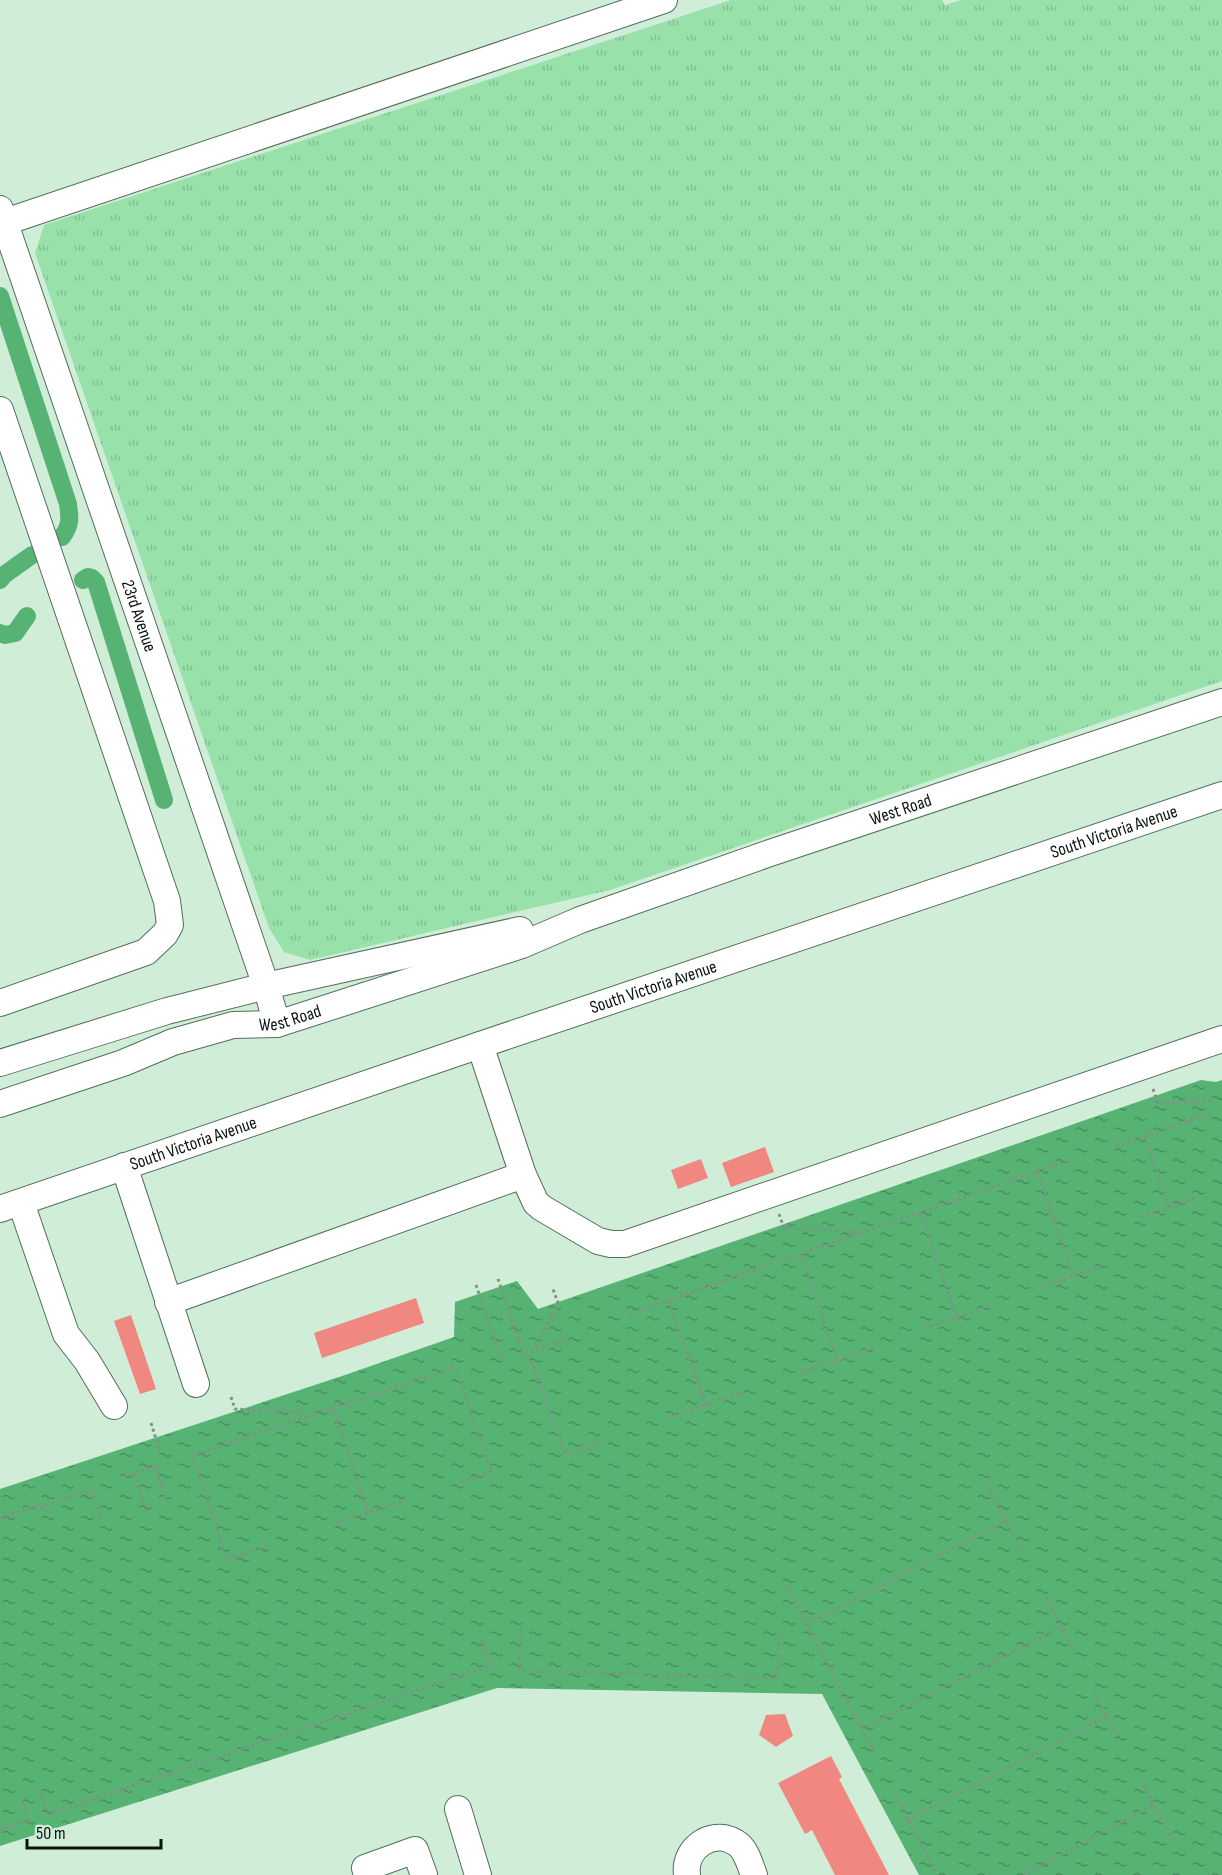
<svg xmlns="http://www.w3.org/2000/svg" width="1222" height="1875" viewBox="0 0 1222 1875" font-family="'Sofia Sans Condensed',sans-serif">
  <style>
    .grass { fill: url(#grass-tufts) }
    .water { fill: url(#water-ripples) }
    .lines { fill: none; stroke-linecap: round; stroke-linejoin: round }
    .canal { stroke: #57b374; stroke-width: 18 }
    .building { fill: #f08780 }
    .minor-casing { stroke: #536e5a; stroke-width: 28 }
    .path { stroke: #7d9483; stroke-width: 3; stroke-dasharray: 3 3; stroke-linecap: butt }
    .minor { stroke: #fff; stroke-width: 26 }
    .labels { text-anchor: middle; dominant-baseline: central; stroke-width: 4.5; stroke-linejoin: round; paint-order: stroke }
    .street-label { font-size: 18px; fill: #09140c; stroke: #d0eed7 }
  </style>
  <defs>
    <pattern id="grass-tufts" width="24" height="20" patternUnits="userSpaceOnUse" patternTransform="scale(1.5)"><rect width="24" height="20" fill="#98e1ab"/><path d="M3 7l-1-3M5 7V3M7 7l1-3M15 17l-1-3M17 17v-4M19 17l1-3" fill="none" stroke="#82c092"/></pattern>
    <pattern id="water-ripples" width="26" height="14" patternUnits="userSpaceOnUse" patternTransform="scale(1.5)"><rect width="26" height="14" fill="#57b374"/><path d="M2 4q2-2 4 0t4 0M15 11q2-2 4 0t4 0" fill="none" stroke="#46905e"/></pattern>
  </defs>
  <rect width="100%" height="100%" fill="#d0eed7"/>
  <!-- grass -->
  <path class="grass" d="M731,0H942L945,5L961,0H1222V681L610,890L310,960L284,952L269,928L35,253L44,225Z"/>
  <!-- water -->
  <path class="water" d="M1201,1080L1216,1082L1222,1080V1875H919L822,1694L497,1688L0,1846V1489L345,1375L454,1337L455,1302L517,1281L538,1309Z"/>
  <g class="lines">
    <!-- canal -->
    <path class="canal" d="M0,296L68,504C70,518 71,525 62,537
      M0,580L4,575L32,555
      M83,580L88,577L92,578L96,582L164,800
      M0,633L5,635L15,633L27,616"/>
  </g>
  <!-- building -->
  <path class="building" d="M765,1147L774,1172L731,1187L722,1163Z
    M701,1159L708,1178L678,1189L671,1170Z
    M416,1298L424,1323L322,1358L314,1333Z
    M131,1315L156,1389L140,1394L114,1321Z
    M785,1714L793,1736L776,1747L759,1735L766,1715Z
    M831,1756L842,1777L839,1779L889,1875H835L812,1830L805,1834L778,1783Z"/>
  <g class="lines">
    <defs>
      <g id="minor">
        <path id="s1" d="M0,209L266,986L277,1024"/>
        <path d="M5,222L664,0"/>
        <path d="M0,410L167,901L170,925L165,934L146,952L0,1003"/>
        <path d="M480,1045L523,1175L536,1203L542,1208L598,1241L611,1244H625L1222,1039"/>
        <path d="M0,1063L167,1011L266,986L520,930"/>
        <path id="s2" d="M0,1104L123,1063L173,1042L233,1025L277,1024L522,945L580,920L770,853L1222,702"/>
        <path d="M124,1166L196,1384"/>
        <path d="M21,1203L66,1334L87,1361L114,1406"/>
        <path id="s3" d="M0,1209L480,1045L1222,795"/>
        <path d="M168,1302L523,1175"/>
        <path d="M458,1809L478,1875"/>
        <path d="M367,1875L365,1868L415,1850L424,1875"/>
        <path d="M687,1875C683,1847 715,1826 739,1845C747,1852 750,1865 754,1875"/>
      </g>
    </defs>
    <!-- minor casing -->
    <use href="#minor" class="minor-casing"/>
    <!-- path -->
    <path class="path" d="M1153,1089L1158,1104L1214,1100
      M1145,1136L1169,1208
      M1116,1146L1210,1114
      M1037,1171L1073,1276
      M920,1212L957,1317
      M779,1214L784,1228L863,1232
      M1141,1217L1196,1198
      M800,1254L837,1360
      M498,1279L524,1356
      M476,1285L503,1362
      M1041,1287L1103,1266
      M668,1301L706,1405
      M629,1314L1067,1161
      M924,1328L989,1306
      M567,1338L532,1351L530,1357L563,1450L568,1454L572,1453L602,1443
      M532,1351L557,1307L558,1303L553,1289
      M802,1372L873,1348
      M231,1397L235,1409L302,1413
      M333,1408L368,1513
      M668,1418L744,1392
      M151,1423L160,1452
      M155,1467L167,1503
      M134,1474L146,1511
      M124,1477L159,1465
      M985,1481L1020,1548
      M0,1518L35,1507L40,1508L91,1490L102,1520
      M336,1523L402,1502
      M267,1546L227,1560L193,1455L455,1367L492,1471L458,1483
      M786,1585L874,1752
      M1046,1597L1074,1650
      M807,1624L1006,1521
      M521,1627L519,1671L778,1678L779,1632
      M1094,1691L1119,1740
      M862,1729L1061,1627
      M1140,1780L1174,1842
      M39,1790L48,1814L490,1666L481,1640
      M895,1795L938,1875
      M908,1820L1107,1716
      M0,1830L29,1821L22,1798
      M1023,1875L1154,1805"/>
    <!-- minor -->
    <use href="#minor" class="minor"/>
  </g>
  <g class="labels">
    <!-- street labels -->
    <g class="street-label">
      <text stroke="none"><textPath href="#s1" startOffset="430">23rd Avenue</textPath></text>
      <text stroke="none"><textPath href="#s2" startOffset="950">West Road</textPath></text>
      <text stroke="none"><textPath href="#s3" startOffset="1176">South Victoria Avenue</textPath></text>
      <text stroke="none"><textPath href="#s3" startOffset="690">South Victoria Avenue</textPath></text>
      <text stroke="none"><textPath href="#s2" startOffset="304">West Road</textPath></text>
      <text stroke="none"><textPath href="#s3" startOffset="204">South Victoria Avenue</textPath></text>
    </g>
  </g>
  <!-- scale -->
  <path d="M27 1839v9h134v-9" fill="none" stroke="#09140c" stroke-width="3"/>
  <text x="36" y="1839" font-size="18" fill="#09140c" stroke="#d0eed7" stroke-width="4.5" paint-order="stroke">50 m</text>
</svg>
